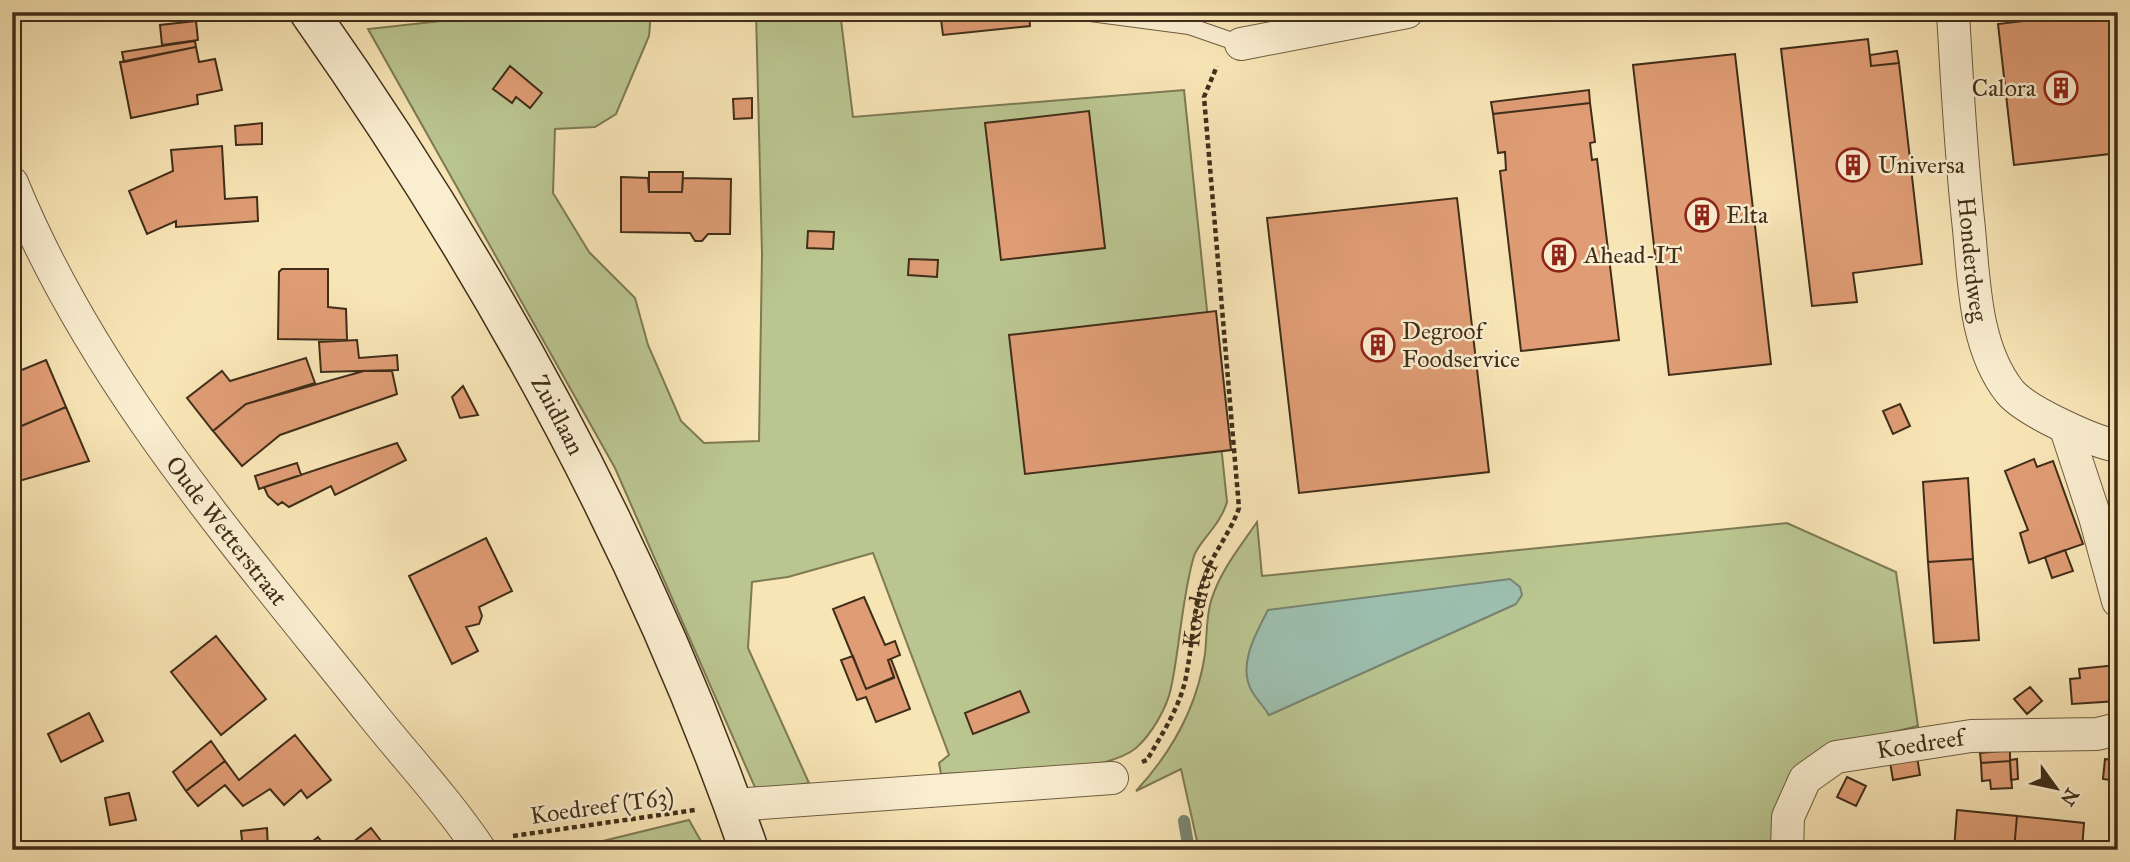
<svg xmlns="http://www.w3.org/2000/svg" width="2130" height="862" viewBox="0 0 2130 862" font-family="'IM FELL Great Primer',serif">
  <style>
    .green { fill: #bac590; stroke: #7d7a54; stroke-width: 2; fill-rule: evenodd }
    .water { fill: #9dbfaf; stroke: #788573; stroke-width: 2 }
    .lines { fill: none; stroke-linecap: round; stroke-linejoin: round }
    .stream { stroke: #788573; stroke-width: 12 }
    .building { fill: #e09d75; stroke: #402e19; stroke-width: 2 }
    .lane-casing { stroke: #6e5c40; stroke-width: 18 }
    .street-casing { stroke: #6e5c40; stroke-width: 34 }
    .secondary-casing { stroke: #402e19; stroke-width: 41 }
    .path { stroke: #402e19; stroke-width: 4.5; stroke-dasharray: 5 3.5; stroke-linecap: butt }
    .lane { stroke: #faeed0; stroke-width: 16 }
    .street { stroke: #faeed0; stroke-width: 32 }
    .secondary { stroke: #faeed0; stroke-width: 38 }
    .labels { text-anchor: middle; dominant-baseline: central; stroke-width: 5; stroke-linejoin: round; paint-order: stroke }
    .poi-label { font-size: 24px; fill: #402e19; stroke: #faeed0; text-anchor: start }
    .street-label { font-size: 24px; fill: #402e19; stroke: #faeed0 }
  </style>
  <rect width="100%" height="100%" fill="#f8e5b6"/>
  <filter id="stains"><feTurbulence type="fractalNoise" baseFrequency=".00286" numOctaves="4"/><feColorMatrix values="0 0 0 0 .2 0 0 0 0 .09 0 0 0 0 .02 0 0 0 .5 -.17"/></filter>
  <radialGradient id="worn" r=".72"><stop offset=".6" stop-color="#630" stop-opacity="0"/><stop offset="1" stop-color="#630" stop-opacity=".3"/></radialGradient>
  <!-- green -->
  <path class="green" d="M523,12H651L649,36L616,114L595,127L555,129L553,193L589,252L635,298L648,345L681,421L704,443L759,441L762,254L756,12H840L853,117L1184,90L1227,502C1220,526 1199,541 1194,556C1182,596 1180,647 1171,688C1167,708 1151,735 1136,748C1103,776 987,772 941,774L939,763L949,755L873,553L788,577L752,582L748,648L809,783L757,792L615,468L368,29Z
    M1257,522L1262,576L1787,523L1896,572L1918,726L1839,745L1775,850H1199L1181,769L1136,791C1172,752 1197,708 1205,654C1207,637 1206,617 1211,601C1220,571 1240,547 1257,522ZM1516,604L1269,715L1262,702Z
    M689,820L706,850H566Z"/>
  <!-- water -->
  <path class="water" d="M1510,579L1520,587L1522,595L1516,604L1269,715C1264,707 1258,701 1253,693C1236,667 1256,633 1268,610Z"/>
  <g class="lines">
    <!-- stream -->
    <path class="stream" d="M1184,821L1189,850"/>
  </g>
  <!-- building -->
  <path class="building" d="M940,12H1029L1030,26L943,35Z
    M2098,12H2118V153L2014,165L1998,24Z
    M196,21L198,40L162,45L160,25Z
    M1868,39L1871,66L1899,63L1922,264L1853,273L1857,302L1812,306L1781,49Z
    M195,41L196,47L124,62L122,52Z
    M196,47L199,62L215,59L222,90L197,95L198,104L131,118L120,62Z
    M1897,51L1899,63L1871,66L1870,55Z
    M1897,51L1899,63L1871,66L1870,55Z
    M1735,54L1771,364L1669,375L1633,65Z
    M510,66L542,93L530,108L516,97L512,103L493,89Z
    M1589,90L1590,103L1493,114L1491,102Z
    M752,98V118L734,119L733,99Z
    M1590,103L1595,142L1590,143L1592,160L1597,159L1619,340L1521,351L1500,171L1506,170L1505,152L1498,153L1493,114Z
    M1089,111L1105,248L1001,260L985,123Z
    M262,123V144L236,145L235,126Z
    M222,146L225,199L257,197L258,221L176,227V221L147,234L129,191L173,171L171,150Z
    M649,172H683L682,192H649Z
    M621,177L648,178L649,192H682L683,178L731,179L730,234H708L702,241H695L690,233L621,232Z
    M1457,198L1489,472L1299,493L1267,218Z
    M808,231L834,232L833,249L807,248Z
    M909,259L938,260L937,277L908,275Z
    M282,269H328V307L346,309L347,340L278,339L279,272Z
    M1216,311L1231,450L1025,474L1009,335Z
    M357,340L359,358L397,355L398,370L321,372L319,342Z
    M306,358L315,383L246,404L213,431L187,398L222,371L230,381Z
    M46,360L66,407L12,430V374Z
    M364,371H392L397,394L280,435L242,466L213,431L246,404Z
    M463,386L478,415L460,418L452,397Z
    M1900,404L1910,426L1893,434L1883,411Z
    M66,407L89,461L12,483V430Z
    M397,443L406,460L335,495L331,486L289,507L282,502L278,505L268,496L264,487Z
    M2034,459L2037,467L2053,461L2083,544L2029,563L2020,533L2028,530L2005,471Z
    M297,463L301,475L259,489L255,476Z
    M1968,478L1973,559L1928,562L1923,482Z
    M486,538L512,591L479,607L482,616L479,624L466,627L478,651L452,664L409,576Z
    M2065,550L2073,571L2052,578L2045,557Z
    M1973,559L1979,640L1934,643L1928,562Z
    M864,597L885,645L895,641L900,655L888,660L894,678L866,689L833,609Z
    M216,636L266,699L221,735L171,672Z
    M853,656L866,689L894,677L888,660L891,659L910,709L876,722L866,697L857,700L841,660Z
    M2116,665L2118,701L2072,704L2070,679L2080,678L2079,669Z
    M2030,687L2042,701L2027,714L2014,699Z
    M2030,687L2042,701L2027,714L2014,699Z
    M1020,691L1029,712L973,734L965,713Z
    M89,713L103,741L61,762L48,734Z
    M295,735L331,780L307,798L301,790L284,805L270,789L243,806L225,785L198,806L186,791L225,761L239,780Z
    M211,741L225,761L186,791L173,772Z
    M2010,750V760L2017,759L2018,779L2011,780L2010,761L1981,763L1980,753Z
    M1917,757L1920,775L1893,780L1890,762Z
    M2105,759L2118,761V781L2103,779Z
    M2105,759L2118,761V781L2103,779Z
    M2010,761L2012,788L1991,789L1990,780L1982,781L1981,763Z
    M1847,777L1866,786L1856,806L1837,797Z
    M129,793L136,820L110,825L105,798Z
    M1957,810L2017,816L2014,850H1954Z
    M2017,816L2084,823L2082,850H2014Z
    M267,828L268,850H243L241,831Z
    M371,828L388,850H343Z
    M318,837L328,850H302Z
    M1161,843L1162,850H1098Z"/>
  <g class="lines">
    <defs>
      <path id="lane" d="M1083,12L1189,26L1241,44"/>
      <g id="street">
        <path id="s2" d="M1953,12C1957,85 1961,157 1969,229C1974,282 1975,348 2010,392C2026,411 2093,442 2118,446"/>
        <path d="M1241,44L1407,12"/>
        <path id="s3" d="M12,183C93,382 239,547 371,713C407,758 448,802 480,850"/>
        <path d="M2066,429L2095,517L2118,601"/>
        <path d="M734,805L1112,778"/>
        <path id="s4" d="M1787,850L1788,817L1805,779L1836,757L1971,736L2097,734L2118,729"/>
      </g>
      <g id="secondary">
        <path id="s5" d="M309,12C491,271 645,550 749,850"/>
      </g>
    </defs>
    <!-- lane casing -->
    <use href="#lane" class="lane-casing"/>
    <!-- street casing -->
    <use href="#street" class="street-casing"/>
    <!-- secondary casing -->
    <use href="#secondary" class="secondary-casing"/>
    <!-- path -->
    <g class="path">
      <path id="s1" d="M1142,762L1147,760C1162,734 1180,707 1186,677C1193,642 1193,604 1207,571C1216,549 1231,531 1239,508L1204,97L1217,66"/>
      <path d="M513,836L695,810"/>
    </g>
    <!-- lane -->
    <use href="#lane" class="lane"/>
    <!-- street -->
    <use href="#street" class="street"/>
    <!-- secondary -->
    <use href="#secondary" class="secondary"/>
  </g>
  <!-- icons -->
  <defs>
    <symbol id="building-ring" viewBox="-11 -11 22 22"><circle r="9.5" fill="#faeed0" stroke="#8f2418" stroke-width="1.5"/><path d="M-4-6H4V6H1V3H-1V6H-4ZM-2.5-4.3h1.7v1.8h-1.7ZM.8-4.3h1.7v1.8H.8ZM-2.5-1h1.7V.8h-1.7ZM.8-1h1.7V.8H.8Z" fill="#8f2418"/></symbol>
  </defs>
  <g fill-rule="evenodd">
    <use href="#building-ring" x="2042" y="69" width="38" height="38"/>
    <use href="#building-ring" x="1834" y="146" width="38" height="38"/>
    <use href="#building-ring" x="1683" y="196" width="38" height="38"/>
    <use href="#building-ring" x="1540" y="236" width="38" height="38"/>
    <use href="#building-ring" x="1359" y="326" width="38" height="38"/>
  </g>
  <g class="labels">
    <!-- poi labels -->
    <g class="poi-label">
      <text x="2036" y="88" text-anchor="end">Calora</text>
      <text x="1878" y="165">Universa</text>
      <text x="1726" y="215">Elta</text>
      <text x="1584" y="255">Ahead-IT</text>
      <text x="1402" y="331">Degroof<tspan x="1402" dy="28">Foodservice</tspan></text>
    </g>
    <!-- street labels -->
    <g class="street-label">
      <text stroke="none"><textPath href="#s2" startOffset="248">Honderdweg</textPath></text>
      <text stroke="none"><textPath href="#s5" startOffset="474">Zuidlaan</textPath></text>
      <text stroke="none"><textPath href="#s3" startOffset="410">Oude Wetterstraat</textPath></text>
      <text stroke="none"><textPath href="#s1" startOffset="172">Koedreef</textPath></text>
      <text stroke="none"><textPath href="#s4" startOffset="198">Koedreef</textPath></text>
      <text transform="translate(602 806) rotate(-8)">Koedreef (T63)</text>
    </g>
  </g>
  <!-- margin -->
  <rect width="2130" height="862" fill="none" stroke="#f8e5b6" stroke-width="42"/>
  <rect x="14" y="14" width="2102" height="834" fill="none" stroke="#402e19" stroke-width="3.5"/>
  <rect x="21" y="21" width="2088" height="820" fill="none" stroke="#402e19" stroke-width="2"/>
  <!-- north arrow -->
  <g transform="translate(2056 788) rotate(123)" stroke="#faeed0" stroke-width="5" paint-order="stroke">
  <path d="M0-5L12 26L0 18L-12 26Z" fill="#402e19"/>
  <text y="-10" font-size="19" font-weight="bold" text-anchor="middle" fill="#402e19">N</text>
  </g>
  <rect width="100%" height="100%" filter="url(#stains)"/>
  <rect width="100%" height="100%" fill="url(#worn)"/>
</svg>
